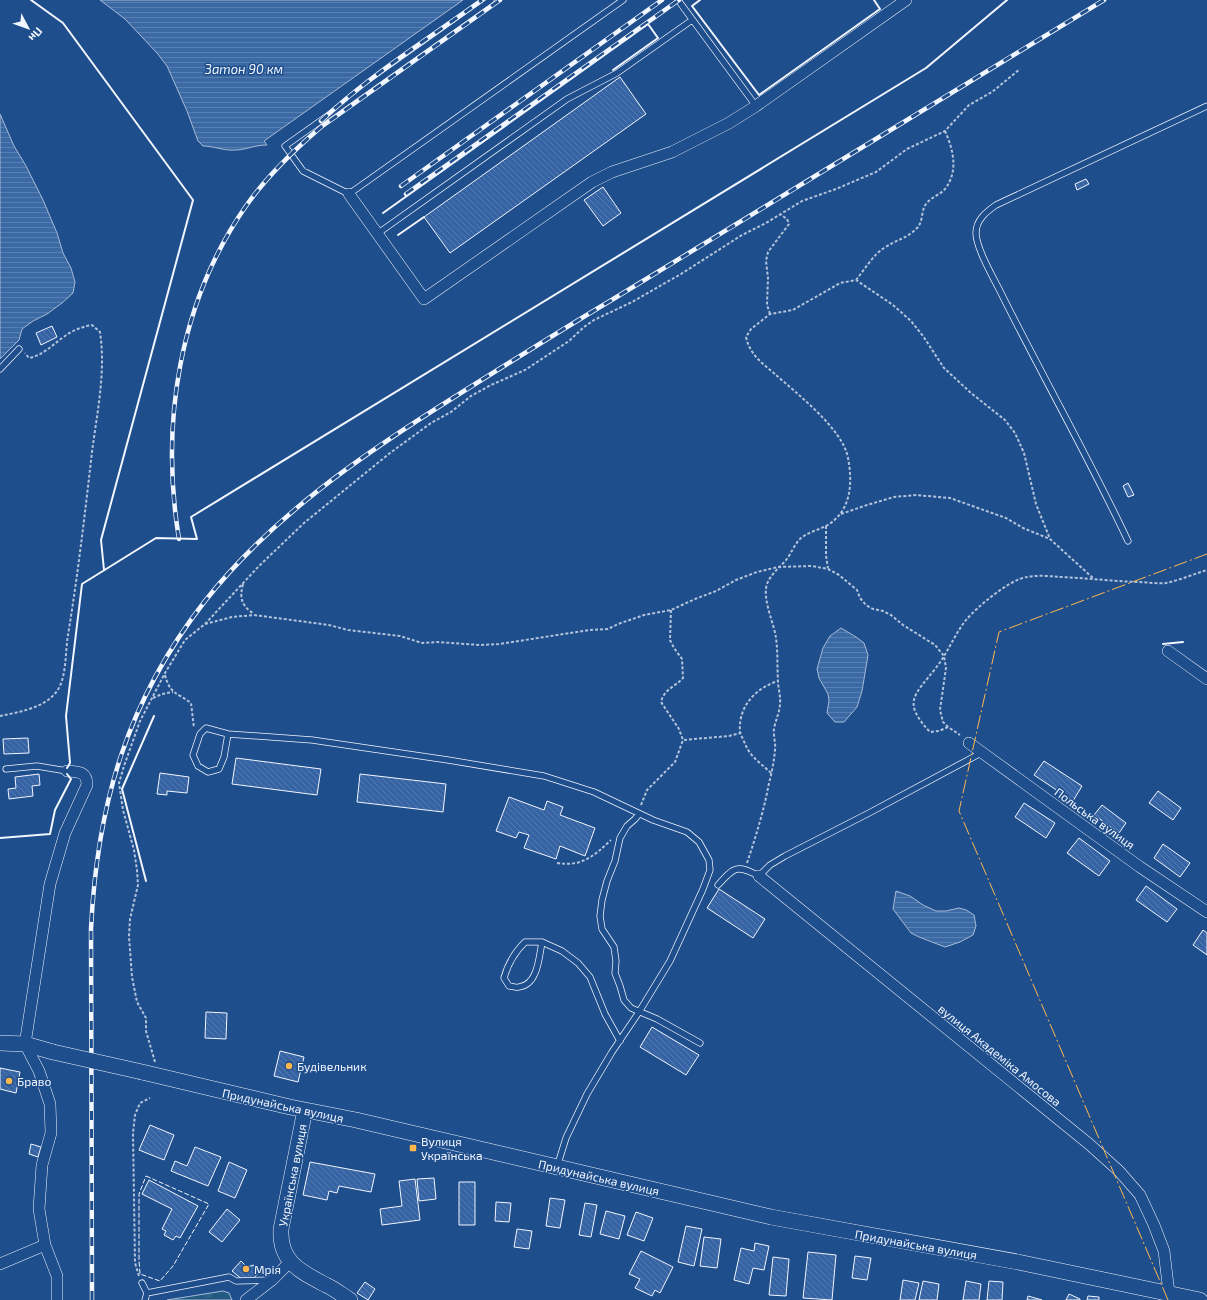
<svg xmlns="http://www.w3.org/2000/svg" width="1207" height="1300" viewBox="0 0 1207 1300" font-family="'Exo 2',sans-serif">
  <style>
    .grass { fill: url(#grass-tufts); stroke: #a8bbd7 }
    .water { fill: url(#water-rules); stroke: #a8bbd7 }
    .building { fill: url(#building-back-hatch); stroke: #f2f6ff }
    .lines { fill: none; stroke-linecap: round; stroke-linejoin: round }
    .lane-casing { stroke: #f2f6ff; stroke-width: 7 }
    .street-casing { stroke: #f2f6ff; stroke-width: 12 }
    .secondary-casing { stroke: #f2f6ff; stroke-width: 16 }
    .path { stroke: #b3c4dc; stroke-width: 2; stroke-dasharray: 3 2; stroke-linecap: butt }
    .lane { stroke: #1f4e8c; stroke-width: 5.5 }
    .street { stroke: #1f4e8c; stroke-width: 11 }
    .secondary { stroke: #1f4e8c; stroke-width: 15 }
    .rail-casing { stroke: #f2f6ff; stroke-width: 4.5 }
    .rail { stroke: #1f4e8c; stroke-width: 3; stroke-dasharray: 9; stroke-linecap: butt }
    .secondary-bridge-casing { stroke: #f2f6ff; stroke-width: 16; stroke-linecap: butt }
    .secondary-bridge { stroke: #1f4e8c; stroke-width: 15 }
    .fence { stroke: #f2f6ff; stroke-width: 1; stroke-dasharray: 5 2; stroke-linecap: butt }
    .wall { stroke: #f2f6ff; stroke-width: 2 }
    .power { stroke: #ffb74d; stroke-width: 1; stroke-dasharray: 14 3 2 3; stroke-linecap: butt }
    .poi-dot { fill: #ffb74d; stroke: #1f4e8c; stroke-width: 1.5 }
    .labels { text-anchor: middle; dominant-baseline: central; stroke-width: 3; stroke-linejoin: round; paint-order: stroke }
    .street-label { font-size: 12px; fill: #f2f6ff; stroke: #1f4e8c }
    .poi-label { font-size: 12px; fill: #f2f6ff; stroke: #1f4e8c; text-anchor: start }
    .water-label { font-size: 13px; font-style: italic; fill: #f2f6ff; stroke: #1f4e8c }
  </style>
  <defs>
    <pattern id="grass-tufts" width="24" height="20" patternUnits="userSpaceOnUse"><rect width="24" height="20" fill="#245a82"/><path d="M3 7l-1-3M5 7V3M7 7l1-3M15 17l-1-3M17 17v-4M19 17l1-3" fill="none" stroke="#447295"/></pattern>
    <pattern id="water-rules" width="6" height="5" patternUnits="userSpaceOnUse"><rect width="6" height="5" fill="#3b69a3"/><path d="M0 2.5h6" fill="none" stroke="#587fb1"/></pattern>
    <pattern id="building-back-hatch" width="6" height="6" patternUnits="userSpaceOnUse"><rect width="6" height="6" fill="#3563a3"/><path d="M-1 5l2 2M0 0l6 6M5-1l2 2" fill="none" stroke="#537ab1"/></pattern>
  </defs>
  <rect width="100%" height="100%" fill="#1f4e8c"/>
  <!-- grass -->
  <path class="grass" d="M223,1291L229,1293L232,1300H167Z"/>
  <!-- water -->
  <path class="water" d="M100,0H463L264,141L267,145C254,145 246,150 235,150C224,151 214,146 203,146L198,141L187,111L167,66L157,53L125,19Z
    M0,114L14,146L26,166L43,200L57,233L63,253L71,268L75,282L73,293L62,303L47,314L33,321L22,329L19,340L0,359Z
    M841,628L856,637L864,643L868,655L862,691L857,707L844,722H835L827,713L829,701L828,694L819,678L817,669L823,648L830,636Z
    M896,891L910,896L923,905L936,911H946L959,908L966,910L974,915L976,926L973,935L960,942L945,947L919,937L911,933L893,909Z"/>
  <!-- building -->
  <path class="building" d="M620,77L646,114L450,253L424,217Z
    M1086,179L1089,184L1077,190L1075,184Z
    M603,187L621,213L603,226L584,200Z
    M52,326L57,337L41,345L36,333Z
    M1128,483L1134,495L1128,497L1123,486Z
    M28,738L29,753L4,754L3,739Z
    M236,758L321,769L317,795L232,784Z
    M1044,761L1082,786L1073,801L1034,775Z
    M160,773L189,777L187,793L167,791V795L157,794Z
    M39,774L40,785L32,786L33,796L9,799L8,789L16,788L15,777Z
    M360,774L446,784L443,812L357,802Z
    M1158,791L1181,808L1173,820L1149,803Z
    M509,797L544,810L547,801L563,807L560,815L595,828L585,856L560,846L556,859L524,848L529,835L519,832L516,838L496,831Z
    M1024,803L1055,823L1046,838L1015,817Z
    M1102,805L1126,823L1119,833L1094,815Z
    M1079,838L1110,861L1099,876L1067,853Z
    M1163,844L1190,863L1180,877L1154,858Z
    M1146,886L1177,909L1167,922L1136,900Z
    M719,889L765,919L753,938L707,908Z
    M1203,930L1207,933V955L1193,945Z
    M206,1012L227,1013L226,1039L205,1038Z
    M652,1027L699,1055L686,1075L640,1047Z
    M280,1051L304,1057L298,1082L274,1076Z
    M0,1068L20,1072L16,1093L0,1089Z
    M150,1125L174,1135L164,1160L139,1150Z
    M31,1144L41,1147L38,1157L29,1154Z
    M195,1147L221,1157L208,1186L171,1171L175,1161L187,1166Z
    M229,1162L247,1170L235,1198L218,1191Z
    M310,1162L375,1174L371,1192L339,1186L337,1193L329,1191L327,1200L303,1195Z
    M434,1178L436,1199L419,1201L417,1179Z
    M415,1179L420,1220L382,1225L380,1209L402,1206L399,1181Z
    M149,1180L198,1206L180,1238L176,1236L173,1240L164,1235L166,1231L162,1229L172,1209L142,1194Z
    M459,1182H475V1225H459Z
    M550,1198L565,1200L560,1228L546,1226Z
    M496,1202L511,1203L509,1222L495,1221Z
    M585,1203L597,1205L591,1237L579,1235Z
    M227,1209L240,1220L222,1242L209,1232Z
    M606,1211L625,1216L619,1239L600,1234Z
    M636,1212L653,1218L644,1241L627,1235Z
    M686,1226L702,1229L694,1266L678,1262Z
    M517,1229L532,1231L529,1249L514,1247Z
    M704,1237L721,1239L717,1268L700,1266Z
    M755,1243L769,1246L764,1270L753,1268L749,1284L734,1280L741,1248L754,1251Z
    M641,1251L673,1267L660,1293L655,1290L652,1296L635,1288L640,1279L629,1274Z
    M808,1252L836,1255L832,1300L803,1298Z
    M855,1256L871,1258L867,1280L852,1278Z
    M773,1257L789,1259L786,1296L769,1295Z
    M241,1261L247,1267L254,1265L260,1271L253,1279L243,1280L232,1271Z
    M903,1280L919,1283L915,1300H900Z
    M923,1281L939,1284L937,1300H919Z
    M966,1281L981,1284L979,1300H963Z
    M989,1281L1003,1282L1002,1300H987Z
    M365,1282L375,1289L368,1300L357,1293Z
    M1069,1294L1080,1299V1300H1066Z
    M1028,1296L1042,1300H1027Z
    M1088,1296L1099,1297V1300H1087Z"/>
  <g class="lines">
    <defs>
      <path id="lane" d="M491,0L285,146L303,171L349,194L623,0
        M678,0L756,106
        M377,234L567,99L617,73L692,20
        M0,369L19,349
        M1128,541C1089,458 1044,379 1003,297C996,282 976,249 976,233C976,220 986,212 996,205L1207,106
        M228,734L224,757L219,769L208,772L198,766L193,755L200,734L206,728L228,734L312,740L448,760L544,776L594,792L653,820L687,832L699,842L709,860L710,870L703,889L670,961L639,1012L612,1052L587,1094L566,1138L557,1167
        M6,769L37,766L67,771
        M639,814L635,819L627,826L620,838L615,861L607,881L602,900L600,916L602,929L614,947L616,961L615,973L620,986L624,1000L631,1008L657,1019L700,1043
        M718,885C734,867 737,864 759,876L770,865L785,856L869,813L981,753
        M542,942C539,957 538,985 519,987C516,988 512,986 509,986L504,978C508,963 514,953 525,942H542L562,951L578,963L590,977L605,1014L620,1041
        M142,1283L147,1293L145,1300
        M147,1293L229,1277L236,1281L269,1280"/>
      <path id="street" d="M349,194L424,299L592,182L612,172L672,152L729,123L756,106L906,0
        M1168,651L1207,679
        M969,743L1140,867L1207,912
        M759,876L1089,1144L1119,1171L1140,1195L1154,1225L1164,1251L1169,1293
        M0,1264L45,1245
        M57,1300V1276L45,1245L39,1209L42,1165L51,1133L50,1104L39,1071L25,1044L50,884L65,833L87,785C87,771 78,772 67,771
        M246,1300L272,1280L290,1262"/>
      <path id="secondary" d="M0,1043L25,1044L53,1052
        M142,1072L290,1107L356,1120L771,1217L1018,1262L1200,1300
        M305,1110L281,1229C279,1262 301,1272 326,1285C335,1289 342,1295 350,1300"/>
    </defs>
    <!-- lane casing -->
    <use href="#lane" class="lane-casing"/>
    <!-- street casing -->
    <use href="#street" class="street-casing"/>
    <!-- secondary casing -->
    <use href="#secondary" class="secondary-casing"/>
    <!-- path -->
    <path class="path" d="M856,280C865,269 873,255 884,248C897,239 907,239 918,227C923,221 921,211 926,204C931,197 940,195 945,189C959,171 953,149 945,131
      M770,314L767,305L768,278L766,261L768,252L789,224L787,219L780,214
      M841,514L867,505L894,497L916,495L950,498L1006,518L1023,528L1050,539
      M826,526V556L828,568
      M243,584C239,599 242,606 254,614
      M671,610L670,640L674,648L682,659L683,678C675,687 664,689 661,702L679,729L683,740L729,736L740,733
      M205,624L232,617L254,615L329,625L348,630L400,636L422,643L437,642L480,645L499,644L590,630L608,629L618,624L644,615L671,610L695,599L716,591L736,580L757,572L778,567L812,566L828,569L839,575L857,590L860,598L866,605L873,609L883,611L891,615L903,625L935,645L944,656L946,668L940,710L943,722L948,727L960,735
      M165,675C170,694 176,692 191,703L194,728
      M153,698L162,694L173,692
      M0,716C19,712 45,708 57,691C67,677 65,652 68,635C78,574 85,513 92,452C97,413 106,372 100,332L92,325C82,327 73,330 65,336C53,344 44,355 29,358L25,353
      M948,727L939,731L930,732C902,702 914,696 935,669C948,653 954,635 966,620C977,607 1010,579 1027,577C1038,575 1050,576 1060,577C1086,578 1111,581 1136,582C1146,582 1157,584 1166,583C1180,580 1194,574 1207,570
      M771,773C764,766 752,758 747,748C746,746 740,733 740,732C738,706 756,688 778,681
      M641,805L647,790L675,762L683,740
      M557,863C582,867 594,856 611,840
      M747,863C756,836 764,810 769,783C772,772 774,761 775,750C776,743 773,735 774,729C776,718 781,710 780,699C780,693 778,687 778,681C777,666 778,652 776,638C774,623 762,599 767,584C771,574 779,568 786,560C791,554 795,543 801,538C809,532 818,530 826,526C851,512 853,484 848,458C843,429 797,394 775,374C762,363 750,355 746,337L751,329L770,314L793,310L840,283L856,280L893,305L911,321L923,336L944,368L971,393L1005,420L1015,433L1024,453L1036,504L1050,539L1094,579
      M155,1062L146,1031V1018L137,1002L132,977L129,936L130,919L138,885L137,870L134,850L123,810L119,783L124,766L140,721L165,673L185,640L205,624L259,566L304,523L390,453L431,423L451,412L471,396L491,385L525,370L569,341L584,327L594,320L632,302L681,274L742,235L766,223L802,201L836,189L876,172L907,149L945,131L969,105L992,92L1020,69
      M139,1276L135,1263L133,1133L135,1115L140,1103L150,1098"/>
    <!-- lane -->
    <use href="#lane" class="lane"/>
    <!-- street -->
    <use href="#street" class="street"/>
    <!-- secondary -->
    <use href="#secondary" class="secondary"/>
    <defs>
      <path id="rail" d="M321,121C370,75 428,39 482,0
        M401,186L662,0
        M406,194L679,0
        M179,539C160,424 179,302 246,206C267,176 293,151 321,127L500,0
        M92,1300L91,929C97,804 127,701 205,601C273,515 365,453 456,396C507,364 558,332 610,301C775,201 939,100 1104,0"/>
    </defs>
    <!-- rail casing -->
    <use href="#rail" class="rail-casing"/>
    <!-- rail -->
    <use href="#rail" class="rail"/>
    <defs>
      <path id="secondary-bridge" d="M53,1052L142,1072"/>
    </defs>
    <!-- secondary-bridge casing -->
    <use href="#secondary-bridge" class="secondary-bridge-casing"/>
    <!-- secondary-bridge -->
    <use href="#secondary-bridge" class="secondary-bridge"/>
    <!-- fence -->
    <path class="fence" d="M146,1176L209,1204L173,1266L160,1281L140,1274L139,1261V1194Z"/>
    <!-- wall -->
    <path class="wall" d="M31,0L63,23L193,200L101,540L104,570
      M700,0L692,6L759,95L880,9L874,0
      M383,213L648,24L658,38L613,70
      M398,235L424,217
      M1163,644L1183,642
      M67,768L70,763L66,716L82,584L156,538L197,539L191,517L926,68L1007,0
      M0,838L50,834L55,810L71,779L67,774
      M146,881L122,789L154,716"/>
    <!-- power -->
    <path class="power" d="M1168,1300L959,811L999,632L1207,554"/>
  </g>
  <!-- markers -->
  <g class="poi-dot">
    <circle cx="289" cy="1066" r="4"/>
    <circle cx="9" cy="1081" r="4"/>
    <rect x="409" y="1144" width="8" height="8" rx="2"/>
    <circle cx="246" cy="1269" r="4"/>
  </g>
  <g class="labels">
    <!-- street labels -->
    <g class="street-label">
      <text transform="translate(1095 818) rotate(36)">Польська вулиця</text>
      <text transform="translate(1000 1055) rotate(39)">вулиця Академіка Амосова</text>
      <text transform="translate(283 1105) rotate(12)">Придунайська вулиця</text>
      <text transform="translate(292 1175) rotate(-79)">Українська вулиця</text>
      <text transform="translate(599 1177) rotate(13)">Придунайська вулиця</text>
      <text transform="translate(916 1244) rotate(10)">Придунайська вулиця</text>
    </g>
    <!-- poi labels -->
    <g class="poi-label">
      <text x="297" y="1066">Будівельник</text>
      <text x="17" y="1081">Браво</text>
      <text x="421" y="1141">Вулиця<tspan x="421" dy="14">Українська</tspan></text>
      <text x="254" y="1269">Мрія</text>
    </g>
    <!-- water labels -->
    <g class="water-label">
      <text x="244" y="69">Затон 90 км</text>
    </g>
  </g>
  <!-- north arrow -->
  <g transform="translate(28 28) rotate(131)" stroke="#1f4e8c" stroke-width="3" paint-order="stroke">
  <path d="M0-3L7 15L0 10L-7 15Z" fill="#f2f6ff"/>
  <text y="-6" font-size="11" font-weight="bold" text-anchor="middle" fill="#f2f6ff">Пн</text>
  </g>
</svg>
